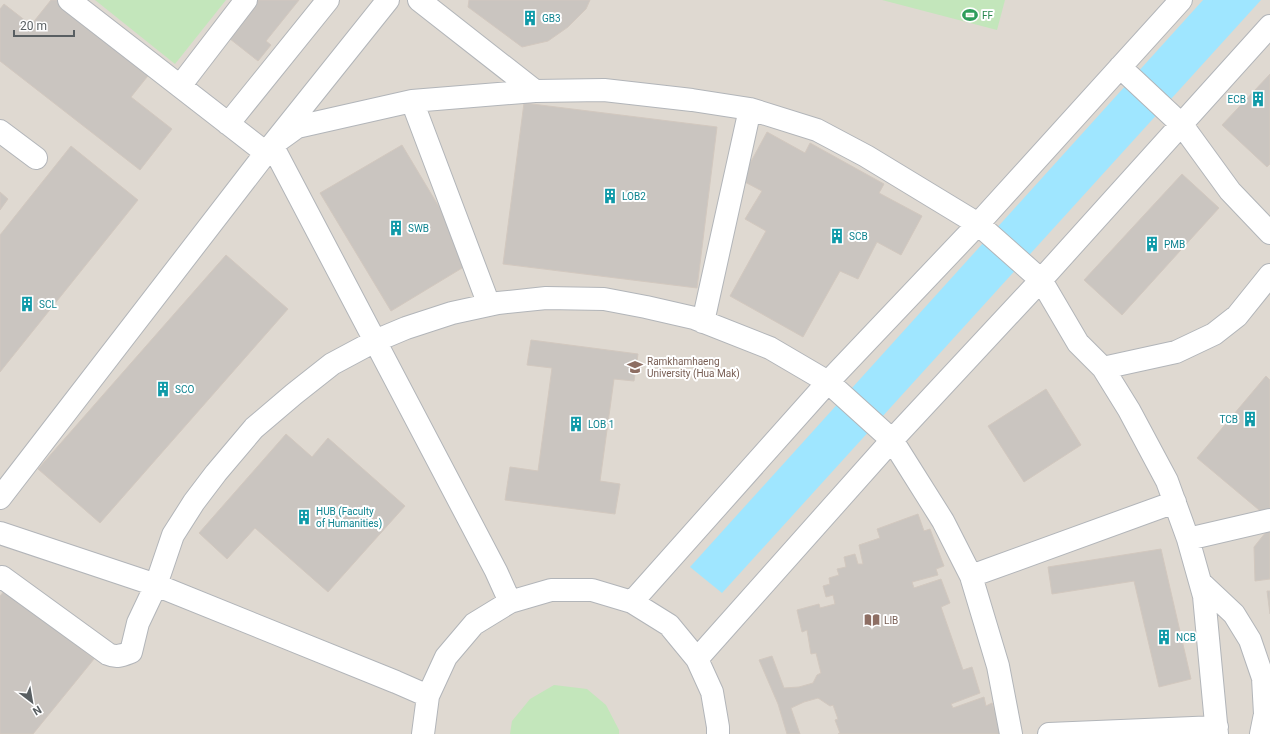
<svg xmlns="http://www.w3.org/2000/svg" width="1270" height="734" viewBox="0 0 1270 734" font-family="Roboto,sans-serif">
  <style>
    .education { fill: #dfd9d1 }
    .green { fill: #c3e6bb }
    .water { fill: #9fe6ff }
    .building { fill: #cac5c0; stroke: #d2c8bf }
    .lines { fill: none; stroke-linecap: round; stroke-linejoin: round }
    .minor-casing { stroke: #b2b5b9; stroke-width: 24 }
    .minor { stroke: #fff; stroke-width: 22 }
    .labels { text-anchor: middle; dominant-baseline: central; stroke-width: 4; stroke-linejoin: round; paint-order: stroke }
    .leisure-label { font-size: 10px; fill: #27864d; stroke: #fff; text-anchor: start }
    .culture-label { font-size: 10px; fill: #0d838f; stroke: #fff; text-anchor: start }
    .education-label { font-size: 10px; fill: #785e54; stroke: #fff; text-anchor: start }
  </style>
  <rect width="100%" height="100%" fill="#ede8e0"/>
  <!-- education -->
  <path class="education" d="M0,0H1270V734H0Z"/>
  <!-- green -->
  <path class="green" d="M95,0H226L175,64Z
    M882,0H1005L997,30Z
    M554,685L587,689L606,705L619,730V734H510L512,721L530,699Z"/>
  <!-- water -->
  <path class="water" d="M1203,0H1261L722,593L690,567Z"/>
  <!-- building -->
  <path class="building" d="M51,0H59L151,72L131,97L172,129L140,170L0,61V9L4,4L31,25Z
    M253,0H299L266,41L271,45L258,61L225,35Z
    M469,0H590L586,9L568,27L548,41L522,47L468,7Z
    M1270,74V164L1267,167L1222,125Z
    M524,103L717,127L697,288L503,264Z
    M767,132L805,153L810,143L884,184L879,193L922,216L901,255L877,242L858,279L840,271L803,337L730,296L766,231L745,219L762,191L741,180Z
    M402,145L472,262L391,311L320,193Z
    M71,146L138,200L0,372V235Z
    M1182,174L1219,208L1122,315L1084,280Z
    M0,192L8,199L0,210Z
    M226,255L288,309L100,523L38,469Z
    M531,340L638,354L634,381L614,379L600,481L620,484L615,514L505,500L510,467L538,471L552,368L527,365Z
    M1266,376L1270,380V508L1265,515L1197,458Z
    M1046,389L1081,445L1024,482L988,426Z
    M286,434L312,457L328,438L405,506L328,592L255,528L227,559L199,533Z
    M918,514L924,531L930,529L944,566L936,569L938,575L912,582L914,588L941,579L950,603L941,607L963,670L972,667L980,693L951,704L953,708L984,697L986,706L992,703L1002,734H838L840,733L835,720L838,719L833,705L830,706L818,698L804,702L791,708L800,734H787L778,704L759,660L772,656L784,688L799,687L813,683L817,675L821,673L816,653L811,654L807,630L802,632L797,610L819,604L820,608L835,604L833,595L826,597L823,586L830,584L829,578L839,575L837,569L846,567L844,557L855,554L858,564H863L859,545L880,538L877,529Z
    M1270,527V579L1255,581L1254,547Z
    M1161,549L1191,679L1159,687L1134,581L1052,594L1048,567Z
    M5,590L94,659L33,734H0V596Z
    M1267,591H1270V614Z"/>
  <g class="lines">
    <defs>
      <path id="minor" d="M69,0L266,153
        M388,0L272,145L496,571L510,602
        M419,0L535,91
        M1120,67L1182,125L1230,191L1270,233
        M180,86L246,0
        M412,101L489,305
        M228,124L328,0
        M0,131L36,158
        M703,322L750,109
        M1103,368L1176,352L1214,334L1237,316L1270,275
        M0,498L272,145L297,127L412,101L535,91L604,90L692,100L750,109L817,130L866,156L978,224L1041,280L1078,343L1103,368L1129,410L1167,481L1188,539L1204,596L1217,734
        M0,533L156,585L396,682L428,696
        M1188,539L1270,520
        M971,576L1175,502
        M0,579L2,577L108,654C117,658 123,655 131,652L138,623L156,585L173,535L194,502L216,473L254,428L294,394L332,364L375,341L406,328L452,313L498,303L546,298L604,299L646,307L694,318L770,348L828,382L892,440L943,521L971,576L998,666L1011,734
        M1201,583L1234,614L1250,640L1263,678L1265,714L1261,734
        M632,602L828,382L978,224L1181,0
        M697,659L892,440L1041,280L1270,26
        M423,734L428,696L446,657L474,624L510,602L551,590H592L632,602L669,625L697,659L712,692L718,727V734
        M1049,734L1217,727"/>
    </defs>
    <!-- minor casing -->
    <use href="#minor" class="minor-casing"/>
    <!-- minor -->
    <use href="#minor" class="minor"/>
  </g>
  <!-- icons -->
  <defs>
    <symbol id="stadium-bare" viewBox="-9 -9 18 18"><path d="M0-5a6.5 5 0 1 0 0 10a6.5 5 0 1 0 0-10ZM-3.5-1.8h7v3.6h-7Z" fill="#2e9e5b" stroke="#fff" stroke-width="2.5" paint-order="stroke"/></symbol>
    <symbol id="building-bare" viewBox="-9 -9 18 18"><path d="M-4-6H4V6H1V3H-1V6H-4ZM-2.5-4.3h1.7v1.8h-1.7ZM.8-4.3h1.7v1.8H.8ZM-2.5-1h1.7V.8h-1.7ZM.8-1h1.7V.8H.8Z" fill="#0f9aa8" stroke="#fff" stroke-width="2.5" paint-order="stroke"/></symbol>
    <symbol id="university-bare" viewBox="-9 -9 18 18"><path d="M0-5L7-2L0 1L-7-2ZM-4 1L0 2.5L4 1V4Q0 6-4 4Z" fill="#8d6e63" stroke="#fff" stroke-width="2.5" paint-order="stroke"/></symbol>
    <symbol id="library-bare" viewBox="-9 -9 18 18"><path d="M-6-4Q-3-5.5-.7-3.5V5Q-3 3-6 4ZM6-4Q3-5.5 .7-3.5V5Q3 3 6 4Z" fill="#8d6e63" stroke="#fff" stroke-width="2.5" paint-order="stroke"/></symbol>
  </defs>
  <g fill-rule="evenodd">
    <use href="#stadium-bare" x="959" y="4" width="22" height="22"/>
    <use href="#building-bare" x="519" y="7" width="22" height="22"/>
    <use href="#building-bare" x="1247" y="88" width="22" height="22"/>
    <use href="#building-bare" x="599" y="185" width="22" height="22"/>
    <use href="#building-bare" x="385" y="217" width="22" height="22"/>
    <use href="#building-bare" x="826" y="225" width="22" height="22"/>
    <use href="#building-bare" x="1141" y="233" width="22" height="22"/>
    <use href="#building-bare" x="16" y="293" width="22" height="22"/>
    <use href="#university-bare" x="624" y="356" width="22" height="22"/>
    <use href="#building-bare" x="152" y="378" width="22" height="22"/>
    <use href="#building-bare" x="1239" y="408" width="22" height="22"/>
    <use href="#building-bare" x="565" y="413" width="22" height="22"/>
    <use href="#building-bare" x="293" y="506" width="22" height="22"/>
    <use href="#library-bare" x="861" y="609" width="22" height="22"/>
    <use href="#building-bare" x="1153" y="626" width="22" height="22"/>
  </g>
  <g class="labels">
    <!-- leisure labels -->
    <g class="leisure-label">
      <text x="982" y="15">FF</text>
    </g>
    <!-- culture labels -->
    <g class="culture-label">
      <text x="542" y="18">GB3</text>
      <text x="1246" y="99" text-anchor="end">ECB</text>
      <text x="622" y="196">LOB2</text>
      <text x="408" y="228">SWB</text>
      <text x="849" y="236">SCB</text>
      <text x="1164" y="244">PMB</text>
      <text x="39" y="304">SCL</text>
      <text x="175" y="389">SCO</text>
      <text x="1238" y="419" text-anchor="end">TCB</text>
      <text x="588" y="424">LOB 1</text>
      <text x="316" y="511">HUB (Faculty<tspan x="316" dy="12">of Humanities)</tspan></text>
      <text x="1176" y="637">NCB</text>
    </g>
    <!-- education labels -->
    <g class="education-label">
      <text x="647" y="361">Ramkhamhaeng<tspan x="647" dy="12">University (Hua Mak)</tspan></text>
      <text x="884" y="620">LIB</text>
    </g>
  </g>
  <!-- north arrow -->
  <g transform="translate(32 702) rotate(149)" stroke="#ffffff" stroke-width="3" paint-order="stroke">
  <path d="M0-3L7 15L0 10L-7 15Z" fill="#595f62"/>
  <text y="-6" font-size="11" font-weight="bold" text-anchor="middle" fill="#595f62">N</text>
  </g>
  <!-- scale -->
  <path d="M14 30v6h60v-6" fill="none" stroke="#595f62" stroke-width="2"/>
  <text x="20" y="30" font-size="12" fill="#595f62" stroke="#ffffff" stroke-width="3" paint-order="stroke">20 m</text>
</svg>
